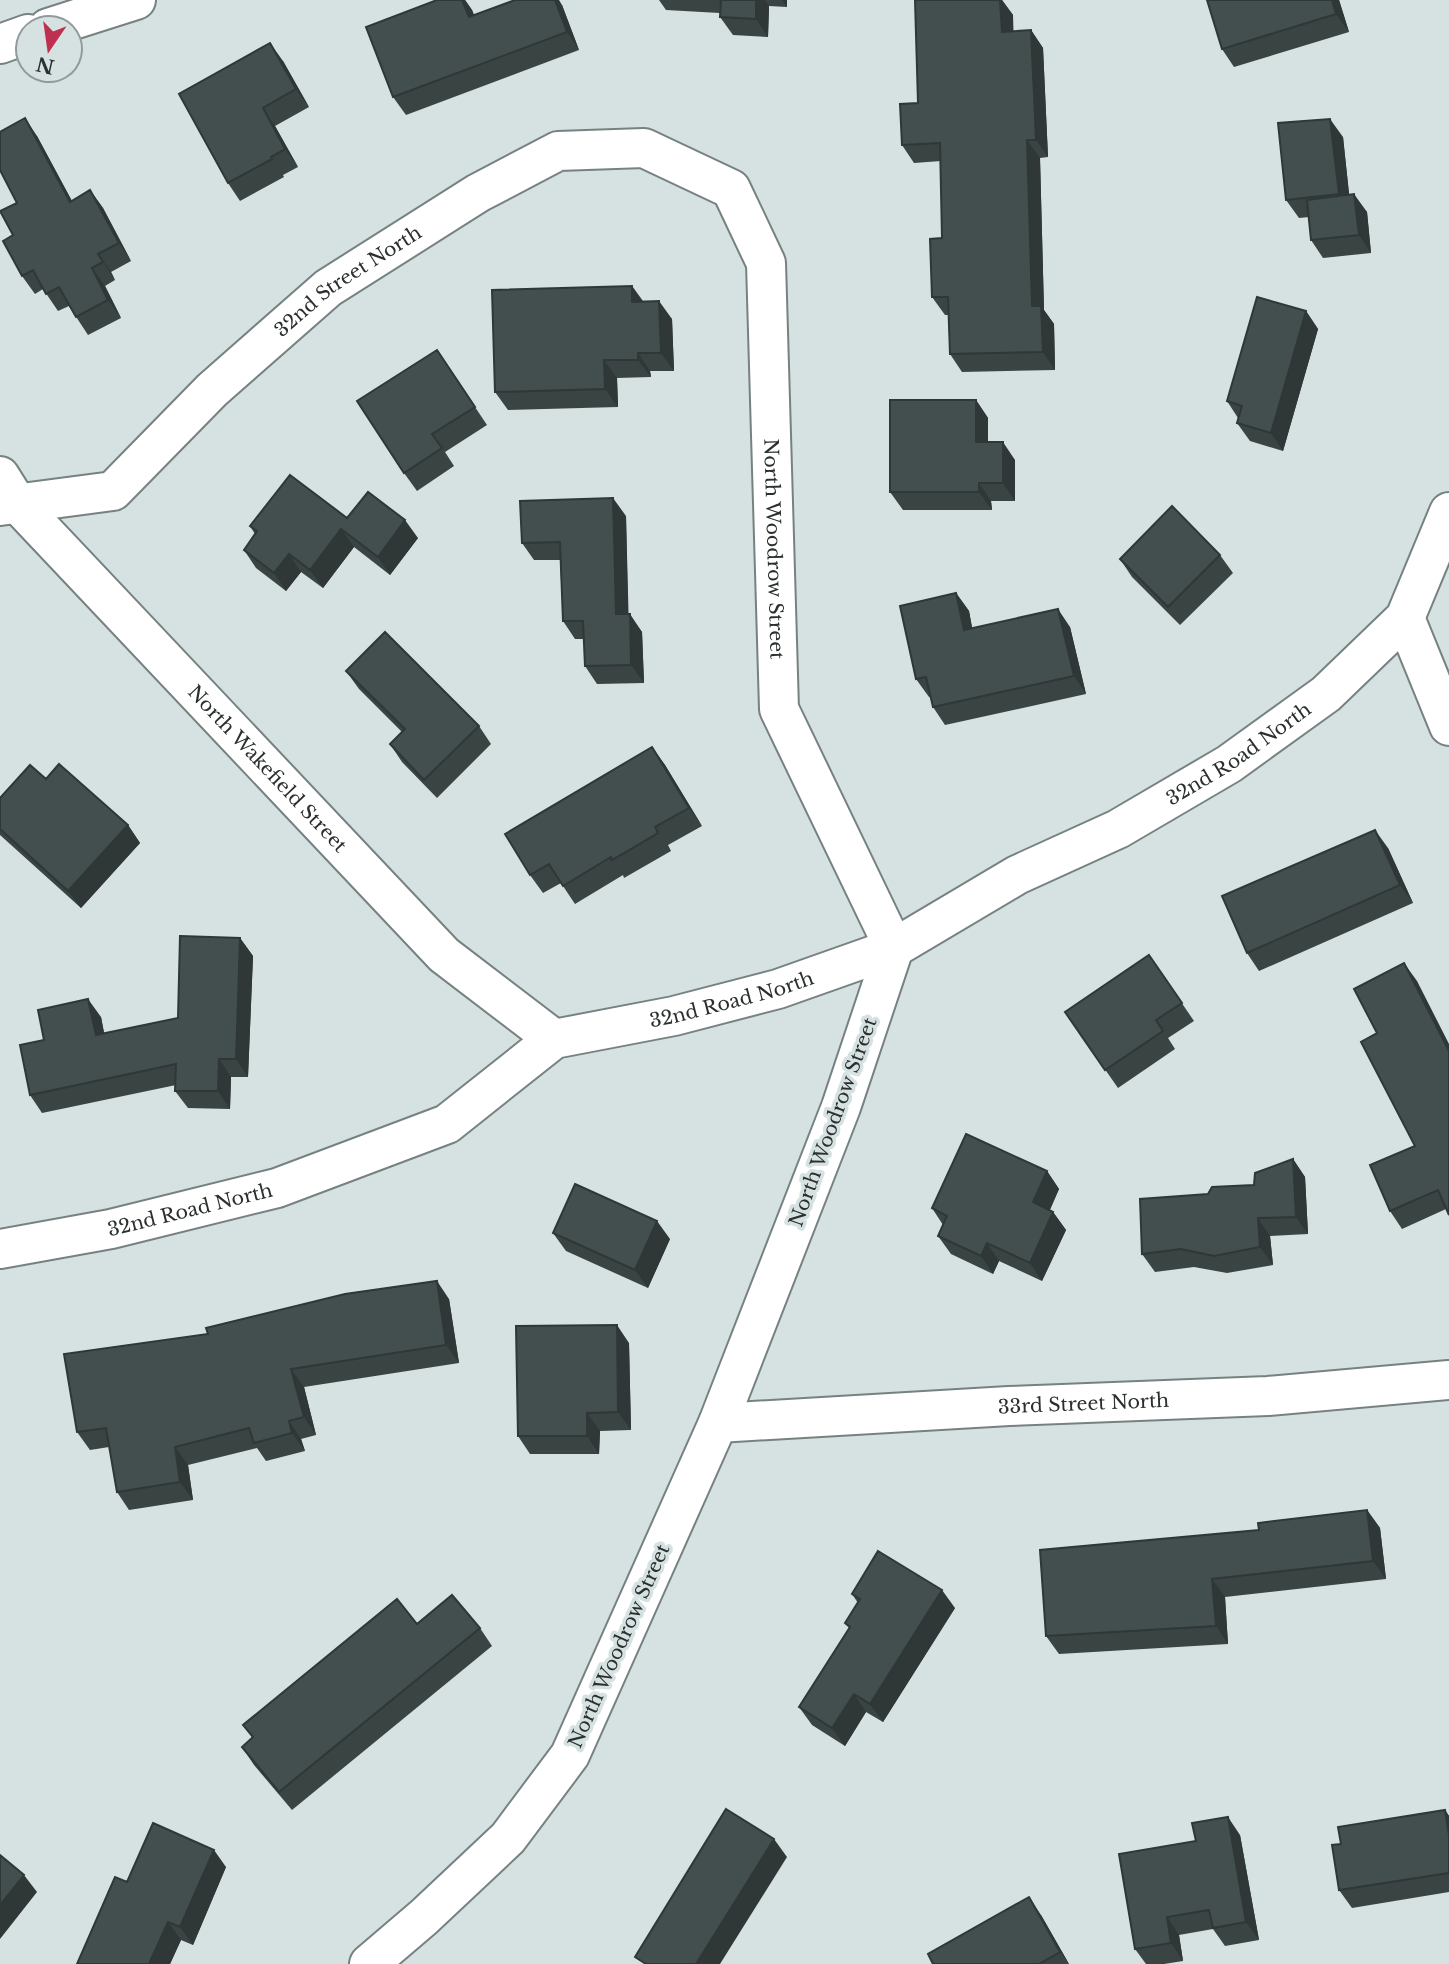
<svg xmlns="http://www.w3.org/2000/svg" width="1449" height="1964" viewBox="0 0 1449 1964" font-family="'Libre Baskerville',serif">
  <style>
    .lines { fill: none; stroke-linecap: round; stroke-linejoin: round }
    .minor-casing { stroke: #768281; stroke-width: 42 }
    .minor { stroke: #fff; stroke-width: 38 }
    .wall { fill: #3a4443 }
    .shaded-wall { fill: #2f3737 }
    .building { fill: #434f4e; stroke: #2f3737; stroke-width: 2 }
    .labels { text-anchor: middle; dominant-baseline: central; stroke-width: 7; stroke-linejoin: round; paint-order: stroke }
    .street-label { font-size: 19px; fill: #2b302f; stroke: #d5e2e1 }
  </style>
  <rect width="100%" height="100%" fill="#d5e2e1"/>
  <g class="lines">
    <defs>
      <g id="minor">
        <path d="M48,28L136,0"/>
        <path d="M0,44L28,34"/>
        <path id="s1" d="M0,476L17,503L444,955L554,1039"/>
        <path id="s2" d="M0,506L113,491L212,390L328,288L478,193L558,151L644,148L731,189L766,263L779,709L894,948L841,1107L718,1423L570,1755L508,1838L424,1917L369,1964"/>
        <path d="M1405,618L1449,726"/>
        <path id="s3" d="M0,1249L111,1229L277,1188L447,1124L554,1039L674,1016L778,989L894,948L1017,875L1118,829L1229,764L1326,694L1405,618L1449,512"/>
        <path id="s4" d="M718,1423L1009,1406L1268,1396L1449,1380"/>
      </g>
    </defs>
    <!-- minor casing -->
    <use href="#minor" class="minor-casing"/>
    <!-- minor -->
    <use href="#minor" class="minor"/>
  </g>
  <!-- wall -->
  <path class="wall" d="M437,0H465L472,10L474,15L562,5L579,50L406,115L393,97Z
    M659,0H787V7L769,6L768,37L733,35L720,17V13L666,10Z
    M1000,0H1002L1013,15V31L1031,30L1043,48L1048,157L1040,158L1044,310L1054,324L1055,370L962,372L950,354L948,315H945L932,297L942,238L941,161L914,163L902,145L918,103Z
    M1339,0L1349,32L1234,67L1222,49Z
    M283,61L309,107L275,126L298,167L283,175L284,177L240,201L228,183Z
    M37,136L72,201L90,190L103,208L131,261L111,272L115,280L105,286L121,318L88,335L69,306L58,311L43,289L35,294L22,276L13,235L17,203Z
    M1343,137L1349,194L1367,212L1371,253L1323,258L1311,240L1309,217L1299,218L1286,200Z
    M632,286L643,301L672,319L674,371H650L651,377L617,378L618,407L508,410L495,392Z
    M1306,311L1318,329L1283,451L1250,441L1237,423L1238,418L1227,401Z
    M449,368L487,425L445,452L454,466L417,491L404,473Z
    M976,400L988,418V442L1015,460V501H991L992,510H903L890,492Z
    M626,516L628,614L642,632L644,683L597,684L585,666L584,639H575L563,621L560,560H534L522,543Z
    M347,518L418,538L390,575L354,547L323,588L301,572L286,591L256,568L244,550L255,534L250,526Z
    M1220,555L1233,573L1180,625L1132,577L1120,559Z
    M956,593L969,611L972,628L1070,627L1086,694L945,725L933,707L931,697H929L916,679Z
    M346,671L479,726L491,744L437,798L402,762L390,744L402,732L359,689Z
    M652,747L665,765L702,826L668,845L671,851L624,878L623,875L575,904L561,883L543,893L530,875Z
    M46,779L128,825L140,843L81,908L0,835V798Z
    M1388,848L1413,903L1259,971L1247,953Z
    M240,938L253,956L248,1077H231L230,1109L188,1108L175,1091L176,1085L42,1113L30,1095L44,1040L101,1017L104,1033L178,1018Z
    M1149,955L1194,1021L1168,1038L1175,1049L1118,1088L1065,1012Z
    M1417,981L1446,1209L1402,1229L1390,1211L1415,1146L1377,1033Z
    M1293,1159L1305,1177L1308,1234L1270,1236L1273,1265L1227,1273L1194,1267L1155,1272L1142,1254L1208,1194L1254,1185Z
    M1047,1171L1059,1189L1050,1210L1053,1212L1066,1230L1042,1281L999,1261L993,1274L951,1254L938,1236L943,1225L932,1208Z
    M553,1233L670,1239L648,1288L566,1251Z
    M449,1299L459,1363L304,1387L316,1435L301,1439L305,1451L266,1461L257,1448L188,1465L193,1500L129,1510L117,1492L109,1447L90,1450L77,1432Z
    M629,1343L631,1430L600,1431L599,1454H530L518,1436Z
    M1367,1510L1380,1528L1386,1579L1225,1597L1228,1644L1059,1654L1046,1636L1259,1530Z
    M852,1594L955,1608L883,1722L866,1712L845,1746L812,1725L799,1707L849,1628L845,1623L858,1603Z
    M417,1624L480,1628L492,1646L292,1810L254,1765L242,1747L253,1738L243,1725Z
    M1445,1810L1449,1816V1892L1352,1908L1339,1890L1341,1844Z
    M1240,1835L1259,1940L1225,1946L1213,1929L1179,1935L1183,1961L1164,1964H1146L1135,1949Z
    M226,1867L193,1945L181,1940L170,1964H77L127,1882Z
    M1041,1915L1069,1964H933Z"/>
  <!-- shaded-wall -->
  <path class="shaded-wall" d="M462,0H465L472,10L482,35L469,17Z
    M555,0H559L562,5L579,50L567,32Z
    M756,0H765L769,6L768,37L756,19Z
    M782,0H787V7Z
    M1000,0H1002L1013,15L1014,50L1002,32Z
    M1332,0H1339L1349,32L1336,14Z
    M1031,30L1043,48L1048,157L1036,140Z
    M270,43L283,61L309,107L296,89Z
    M263,108L275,126L298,167L285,149Z
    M25,118L37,136L82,220L70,202Z
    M1330,119L1343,137L1351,212L1339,194Z
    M1027,140L1040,158L1044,310L1054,324L1055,370L1043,352L1032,306Z
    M90,190L103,208L131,261L119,243Z
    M1354,194L1367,212L1371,253L1359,235Z
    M98,254L111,272L115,280L103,262Z
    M92,268L105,286L121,318L108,300Z
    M632,286L644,304L632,302Z
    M659,301L672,319L674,371L661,353Z
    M1306,311L1318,329L1283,451L1271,433Z
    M638,353L650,371L651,377L638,360Z
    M604,360L617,378L618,407L605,389Z
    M976,400L988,418V460L976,442Z
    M1003,442L1015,460V501L1003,483Z
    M979,483L991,501L992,510L979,492Z
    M613,498L626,516L629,632L616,614Z
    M405,520L418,538L390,575L378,557Z
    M341,529L354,547L323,588L310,570Z
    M289,554L301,572L286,591L274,573Z
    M956,593L969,611L976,648L964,630Z
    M1058,609L1070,627L1086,694L1074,676Z
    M630,614L642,632L644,683L631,665Z
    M652,747L665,765L702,826L689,808Z
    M128,825L140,843L81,908L68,891Z
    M1375,830L1388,848L1413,903L1400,885Z
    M240,938L253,956L248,1077L236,1059Z
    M1404,963L1417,981L1449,1044V1051Z
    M88,999L101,1017L108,1053L96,1035Z
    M219,1059L231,1077L230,1109L218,1091Z
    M1293,1159L1305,1177L1308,1234L1296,1217Z
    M1047,1171L1059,1189L1045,1220L1033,1202Z
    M1053,1212L1066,1230L1042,1281L1030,1263Z
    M1258,1218L1270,1236L1273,1265L1260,1247Z
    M657,1221L670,1239L648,1288L635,1270Z
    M987,1243L999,1261L993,1274L981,1256Z
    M437,1281L449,1299L459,1363L446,1345Z
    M617,1325L629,1343L631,1430L618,1412Z
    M291,1369L304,1387L316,1435L304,1417Z
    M587,1413L600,1431L599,1454L587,1436Z
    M289,1421L301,1439L305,1451L292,1433Z
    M175,1447L188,1465L193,1500L180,1482Z
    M1367,1510L1380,1528L1386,1579L1373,1561Z
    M1212,1579L1225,1597L1228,1644L1216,1626Z
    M942,1590L955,1608L883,1722L870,1704Z
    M854,1694L866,1712L845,1746L832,1728Z
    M1445,1810L1449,1816V1835Z
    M1228,1817L1240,1835L1259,1940L1246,1922Z
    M774,1839L787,1857L720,1964H696Z
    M214,1850L226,1867L193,1945L180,1927Z
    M24,1875L37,1892L0,1939V1905Z
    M1029,1897L1041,1915L1069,1964L1060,1952Z
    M1167,1917L1179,1935L1183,1961L1171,1943Z
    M168,1922L181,1940L170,1964H149Z"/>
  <!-- building -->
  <path class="building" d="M437,0H462L469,17L515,0H555L567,32L393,97L366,27Z
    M721,0H756V19L720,17Z
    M915,0H1000L1002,32L1031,30L1036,140H1027L1032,306H1041L1043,352L950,354L948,297H932L930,239L942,238L940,143L902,145L900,104L918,103Z
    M1207,0H1332L1336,14L1222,49Z
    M270,43L296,89L263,108L285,149L271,157L272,159L228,183L179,94Z
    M25,118L70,202L90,190L119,243L98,254L103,262L92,268L108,300L76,317L59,287L46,294L33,270L22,276L3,241L13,235L0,211L17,203L0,170V132Z
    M1330,119L1339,194L1286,200L1278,123Z
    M1354,194L1359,235L1311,240L1307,200Z
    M632,286V302L659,301L661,353H638V360H604L605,389L495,392L492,290Z
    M1257,297L1306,311L1271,433L1237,423L1242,406L1227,401Z
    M437,350L475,407L432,434L442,448L404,473L357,401Z
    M890,400H976V442H1003V483H979V492H890Z
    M290,475L347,518L368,492L405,520L378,557L341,529L310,570L289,554L274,573L244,550L257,531L250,526Z
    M613,498L616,614H630L631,665L585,666L583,621H563L560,542L522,543L520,501Z
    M1172,506L1220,555L1168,607L1120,559Z
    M956,593L964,630L1058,609L1074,676L933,707L926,677L916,679L900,606Z
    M385,632L479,726L424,780L390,744L405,729L346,671Z
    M652,747L689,808L655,827L658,833L612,860L611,857L563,886L549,864L530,875L505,834Z
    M59,764L128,825L68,891L0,829V798L30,765L46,779Z
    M1375,830L1400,885L1247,953L1222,896Z
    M180,936L240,938L236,1059H219L218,1091H175L176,1064L30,1095L20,1045L44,1040L38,1010L88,999L96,1035L178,1018Z
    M1149,955L1182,1003L1156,1020L1163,1031L1105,1070L1065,1012Z
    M1404,963L1449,1051V1215L1438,1190L1390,1211L1370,1165L1415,1146L1361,1042L1377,1033L1354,989Z
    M966,1134L1047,1171L1033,1202L1053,1212L1030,1263L987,1243L981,1256L938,1236L947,1216L932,1208Z
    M1293,1159L1296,1217L1258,1218L1260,1247L1214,1256L1181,1249L1142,1254L1140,1199L1208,1194L1212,1187L1254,1185L1255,1173Z
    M575,1184L657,1221L635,1270L553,1233Z
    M437,1281L446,1345L291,1369L304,1417L289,1421L292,1433L254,1443L249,1428L175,1447L180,1482L117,1492L106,1428L77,1432L64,1354L208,1334L206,1328L345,1294Z
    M617,1325L618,1412L587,1413V1436H518L516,1326Z
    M1367,1510L1373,1561L1212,1579L1216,1626L1046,1636L1040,1550L1259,1530L1258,1523Z
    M878,1551L942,1590L870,1704L854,1694L832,1728L799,1707L850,1627L845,1623L860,1599L852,1594Z
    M452,1595L480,1628L279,1792L242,1747L253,1737L243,1725L397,1599L417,1624Z
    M726,1809L774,1839L696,1964H646L635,1957Z
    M1445,1810L1449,1835V1873L1339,1890L1332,1845L1341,1844L1338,1827Z
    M1228,1817L1246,1922L1213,1928L1209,1910L1167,1917L1171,1943L1135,1949L1119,1854L1196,1841L1192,1823Z
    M153,1823L214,1850L180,1927L168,1922L149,1964H77L115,1877L127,1882Z
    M0,1855L24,1875L0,1905Z
    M1029,1897L1060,1952L1039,1964H933L928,1954Z"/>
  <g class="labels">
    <!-- street labels -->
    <g class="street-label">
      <text stroke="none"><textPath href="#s2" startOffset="430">32nd Street North</textPath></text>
      <text stroke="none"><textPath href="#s2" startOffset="1228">North Woodrow Street</textPath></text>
      <text stroke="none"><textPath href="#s3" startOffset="1351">32nd Road North</textPath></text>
      <text stroke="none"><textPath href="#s1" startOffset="397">North Wakefield Street</textPath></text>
      <text stroke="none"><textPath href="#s3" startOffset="784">32nd Road North</textPath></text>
      <text transform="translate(833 1122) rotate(-70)">North Woodrow Street</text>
      <text stroke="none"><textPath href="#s3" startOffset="194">32nd Road North</textPath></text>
      <text stroke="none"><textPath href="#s4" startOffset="366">33rd Street North</textPath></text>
      <text transform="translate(619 1646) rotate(-66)">North Woodrow Street</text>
    </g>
  </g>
  <!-- north arrow -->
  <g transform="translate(49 49) rotate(193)"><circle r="33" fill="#d5e2e1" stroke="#919b9a" stroke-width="2"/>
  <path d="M0-5L12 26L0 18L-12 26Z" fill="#bf2f50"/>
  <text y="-10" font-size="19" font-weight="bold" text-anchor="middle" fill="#2b302f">N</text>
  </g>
</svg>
